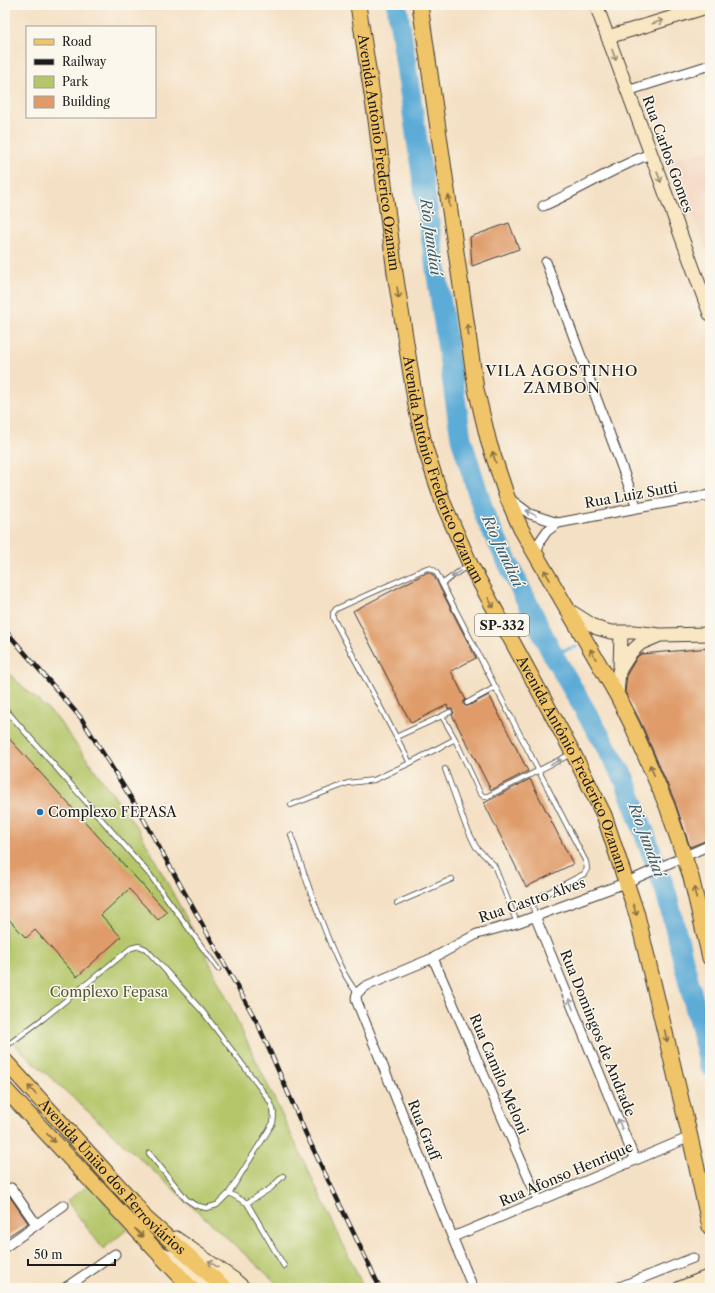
<svg xmlns="http://www.w3.org/2000/svg" width="715" height="1293" viewBox="0 0 715 1293" font-family="'Libre Caslon Text',serif">
  <style>
    .built { fill: #f3d4be }
    .green { fill: #b4c669; stroke: #687142 }
    .lines { fill: none; stroke-linecap: round; stroke-linejoin: round }
    .stream { stroke: #5dacd7; stroke-width: 3.5 }
    .river { stroke: #5dacd7; stroke-width: 21 }
    .building { fill: #df9b69 }
    .lane-casing { stroke: #3c3935; stroke-width: 6 }
    .street-casing { stroke: #3c3935; stroke-width: 11 }
    .secondary-casing { stroke: #3c3935; stroke-width: 15 }
    .primary-casing { stroke: #3c3935; stroke-width: 17 }
    .lane { stroke: #fff; stroke-width: 4.5 }
    .street { stroke: #fff; stroke-width: 9 }
    .secondary { stroke: #f9e7c3; stroke-width: 13 }
    .primary { stroke: #f0c469; stroke-width: 15 }
    .rail-casing { stroke: #1c1c1c; stroke-width: 4.5 }
    .rail { stroke: #fbf7ec; stroke-width: 3; stroke-dasharray: 9; stroke-linecap: butt }
    .oneway { stroke: #968c78 }
    .oneway2 { stroke: #867042 }
    .oneway3 { stroke: #999 }
    .poi-dot { fill: #1f6fb2; stroke: #fbf7ec; stroke-width: 1.5 }
    .labels { text-anchor: middle; dominant-baseline: central; stroke-width: 3; stroke-linejoin: round; paint-order: stroke }
    .shield { fill: #fbf7ec; stroke: #5f5e5a; stroke-width: 1 }
    .shield-label { font-size: 13px; font-weight: bold; fill: #1c1c1c }
    .street-label { font-size: 14px; fill: #1c1c1c; stroke: #fbf7ec }
    .poi-label { font-size: 14px; fill: #1c1c1c; stroke: #fbf7ec; text-anchor: start }
    .park-label { font-size: 14px; fill: #515837; stroke: #fbf7ec }
    .water-label { font-size: 15px; font-style: italic; fill: #395d70; stroke: #fbf7ec }
    .neighbourhood-label { font-size: 15px; letter-spacing: 1px; fill: #1c1c1c; stroke: #fbf7ec }
  </style>
  <rect width="100%" height="100%" fill="#fbf7ec"/>
  <filter id="ink" filterUnits="userSpaceOnUse"><feTurbulence type="fractalNoise" baseFrequency=".025" numOctaves="2"/><feDisplacementMap in="SourceGraphic" scale="8" xChannelSelector="R" yChannelSelector="G"/><feConvolveMatrix kernelMatrix="1 2 1 2 8 2 1 2 1" color-interpolation-filters="sRGB"/></filter>
  <filter id="wash" filterUnits="userSpaceOnUse"><feTurbulence type="fractalNoise" baseFrequency=".012" numOctaves="4" result="noise"/><feDisplacementMap in="SourceGraphic" scale="16" xChannelSelector="R" yChannelSelector="G"/><feGaussianBlur stdDeviation="0.9" result="paint"/><feColorMatrix in="noise" values="0 0 0 0 0 0 0 0 0 0 0 0 0 0 0 0 0 1.4 0 .05"/><feComposite in="paint" operator="in"/></filter>
  <g filter="url(#wash)">
    <rect width="100%" height="100%" fill="#f4e0c4"/>
    <!-- built -->
    <path class="built" d="M710,149V259L672,160Z"/>
    <!-- green -->
    <path class="green" d="M5,670L56,717L139,830L206,955L364,1288H282L5,1036Z
      M89,1184L128,1229L103,1249L67,1201Z"/>
    <g class="lines">
      <!-- stream -->
      <path class="stream" d="M552,653L576,647"/>
      <!-- river -->
      <path class="river" d="M397,5L461,438L485,516L552,653L624,778L666,892L710,1066"/>
    </g>
    <g id="blocks">
      <!-- building -->
      <path class="building" d="M509,223L519,249L472,266L470,237Z
        M428,572L432,574L435,578L476,658L451,671L466,700L464,701V704L465,706H468L489,695L528,771L491,790L452,715L454,713L452,709H448L447,705L411,723L353,611Z
        M710,648V839L690,847L675,802L640,721L625,692L627,674L637,657L641,654Z
        M5,734L167,912L158,920L129,889L101,915L121,937L77,977L35,930L26,938L5,915Z
        M530,779L573,864L526,887L484,803Z
        M5,1187L6,1191L28,1223L5,1238Z"/>
    </g>
  </g>
  <g filter="url(#ink)">
    <use href="#blocks" fill-opacity="0" stroke="#3c3935" stroke-width="1"/>
    <g class="lines">
      <defs>
        <path id="lane" d="M442,584L468,565
          M467,703L496,687
          M5,709L150,875L218,969
          M450,712L442,716L455,739
          M396,737L442,716
          M410,763L333,618V613L336,609L427,568C436,568 439,577 442,584L586,862L587,869L584,874L536,899L533,906L535,916
          M445,769L465,824L476,847L494,865L517,923
          M291,805L348,783L374,780L410,763L455,739L480,793L484,797L488,796L571,754
          M291,835C301,865 311,895 323,925C332,949 341,972 357,993
          M397,903L452,879
          M5,1047L44,1018L131,948L139,946L146,949L203,1012L267,1097C273,1106 275,1112 273,1123L229,1193L217,1205L206,1208L195,1205L186,1199L149,1153
          M229,1193L247,1203L284,1266
          M247,1203L271,1188L283,1176"/>
        <path id="street" d="M627,91L710,65
          M543,206C580,190 613,168 650,154
          M546,262L637,508
          M510,499L530,514L558,523
          M536,556L540,541L547,531L558,523L637,508L710,495
          M535,916L635,1160
          M433,958L539,1202
          M11,1188L36,1224
          M453,1237L690,1137
          M5,1247L64,1205
          M65,1288L115,1254
          M473,1288L357,1002C354,994 359,991 366,986L433,958L477,934L517,923L625,883L710,845
          M617,1288L693,1258"/>
        <path id="secondary" d="M596,5L710,314
          M608,37L710,6
          M567,609L597,628L611,632H634L660,635L710,634
          M620,670L621,632
          M617,695L619,671L631,652L641,643L660,635
          M176,1238L234,1279L244,1288
          M159,1252L177,1261L207,1288
          M680,1288L710,1276"/>
        <g id="primary">
          <path id="s1" d="M358,5L376,120L395,273L416,406L425,448L444,505L470,564L573,753L604,815L637,915L690,1137L710,1227"/>
          <path d="M420,5L476,389L489,443L507,497L521,529L617,695L632,725L667,806L691,877L710,958"/>
          <path id="s2" d="M5,1061L134,1203L145,1218L225,1288"/>
          <path d="M5,1089L191,1288"/>
        </g>
      </defs>
      <!-- lane casing -->
      <use href="#lane" class="lane-casing"/>
      <!-- street casing -->
      <use href="#street" class="street-casing"/>
      <!-- secondary casing -->
      <use href="#secondary" class="secondary-casing"/>
      <!-- primary casing -->
      <use href="#primary" class="primary-casing"/>
      <!-- lane -->
      <use href="#lane" class="lane"/>
      <!-- street -->
      <use href="#street" class="street"/>
      <!-- secondary -->
      <use href="#secondary" class="secondary"/>
      <!-- primary -->
      <use href="#primary" class="primary"/>
      <defs>
        <path id="rail" d="M5,630L81,718L139,811L258,1024L306,1134L380,1288"/>
      </defs>
      <!-- rail casing -->
      <use href="#rail" class="rail-casing"/>
      <!-- rail -->
      <use href="#rail" class="rail"/>
    </g>
    <!-- one-way arrows -->
    <defs><path id="oneway-shaft" d="M-6 0H5M1.5-3L5.5 0L1.5 3" fill="none" stroke-width="1.6" stroke-linecap="round" stroke-linejoin="round"/></defs>
    <g class="oneway">
      <use href="#oneway-shaft" transform="translate(658 22) rotate(-17)"/>
      <use href="#oneway-shaft" transform="translate(614 55) rotate(70)"/>
      <use href="#oneway-shaft" transform="translate(659 177) rotate(70)"/>
      <use href="#oneway-shaft" transform="translate(213 1264) rotate(-145)"/>
    </g>
    <g class="oneway2">
      <use href="#oneway-shaft" transform="translate(449 201) rotate(-98)"/>
      <use href="#oneway-shaft" transform="translate(398 293) rotate(81)"/>
      <use href="#oneway-shaft" transform="translate(468 330) rotate(-98)"/>
      <use href="#oneway-shaft" transform="translate(494 457) rotate(-108)"/>
      <use href="#oneway-shaft" transform="translate(547 575) rotate(-120)"/>
      <use href="#oneway-shaft" transform="translate(491 603) rotate(61)"/>
      <use href="#oneway-shaft" transform="translate(593 654) rotate(-120)"/>
      <use href="#oneway-shaft" transform="translate(652 770) rotate(-113)"/>
      <use href="#oneway-shaft" transform="translate(695 893) rotate(-103)"/>
      <use href="#oneway-shaft" transform="translate(635 910) rotate(71)"/>
      <use href="#oneway-shaft" transform="translate(666 1036) rotate(77)"/>
      <use href="#oneway-shaft" transform="translate(32 1090) rotate(-132)"/>
      <use href="#oneway-shaft" transform="translate(51 1138) rotate(47)"/>
      <use href="#oneway-shaft" transform="translate(139 1233) rotate(47)"/>
    </g>
    <g class="oneway3">
      <use href="#oneway-shaft" transform="translate(531 513) rotate(-151)"/>
      <use href="#oneway-shaft" transform="translate(456 574) rotate(144)"/>
      <use href="#oneway-shaft" transform="translate(556 762) rotate(-26)"/>
      <use href="#oneway-shaft" transform="translate(571 1004) rotate(-112)"/>
      <use href="#oneway-shaft" transform="translate(620 1124) rotate(-112)"/>
    </g>
  </g>
  <!-- markers -->
  <circle class="poi-dot" cx="40" cy="812" r="4"/>
  <g class="labels">
    <!-- shield labels -->
    <rect class="shield" x="475" y="614" width="54" height="22" rx="3"/>
    <g class="shield-label">
      <text x="502" y="625">SP-332</text>
    </g>
    <!-- street labels -->
    <g class="street-label">
      <text stroke="none"><textPath href="#s1" startOffset="149">Avenida Antônio Frederico Ozanam</textPath></text>
      <text transform="translate(668 154) rotate(70)">Rua Carlos Gomes</text>
      <text stroke="none"><textPath href="#s1" startOffset="474">Avenida Antônio Frederico Ozanam</textPath></text>
      <text transform="translate(631 495) rotate(-10)">Rua Luiz Sutti</text>
      <text stroke="none"><textPath href="#s1" startOffset="798">Avenida Antônio Frederico Ozanam</textPath></text>
      <text transform="translate(532 900) rotate(-19)">Rua Castro Alves</text>
      <text transform="translate(598 1033) rotate(68)">Rua Domingos de Andrade</text>
      <text transform="translate(499 1074) rotate(67)">Rua Camilo Meloni</text>
      <text transform="translate(424 1130) rotate(68)">Rua Graff</text>
      <text transform="translate(566 1174) rotate(-23)">Rua Afonso Henrique</text>
      <text stroke="none"><textPath href="#s2" startOffset="158">Avenida União dos Ferroviários</textPath></text>
    </g>
    <!-- poi labels -->
    <g class="poi-label">
      <text x="48" y="812">Complexo FEPASA</text>
    </g>
    <!-- park labels -->
    <g class="park-label">
      <text x="109" y="992">Complexo Fepasa</text>
    </g>
    <!-- water labels -->
    <g class="water-label">
      <text transform="translate(431 237) rotate(82)">Rio Jundiaí</text>
      <text transform="translate(503 551) rotate(65)">Rio Jundiaí</text>
      <text transform="translate(647 840) rotate(70)">Rio Jundiaí</text>
    </g>
    <!-- neighbourhood labels -->
    <g class="neighbourhood-label">
      <text x="562" y="370">VILA AGOSTINHO<tspan x="562" dy="17">ZAMBON</tspan></text>
    </g>
  </g>
  <!-- margin -->
  <rect width="715" height="1293" fill="none" stroke="#fbf7ec" stroke-width="20"/>
  <!-- legend -->
  <rect x="26" y="26" width="130" height="92" fill="#fbf7ec" stroke="#a29f99"/>
  <rect x="34" y="39" width="20" height="6" fill="#f0c469" stroke="#a29f99"/>
  <text x="62" y="46" font-size="12" fill="#1c1c1c">Road</text>
  <rect x="34" y="59" width="20" height="6" fill="#1c1c1c" stroke="#a29f99"/>
  <text x="62" y="66" font-size="12" fill="#1c1c1c">Railway</text>
  <rect x="34" y="76" width="20" height="12" fill="#b4c669" stroke="#a29f99"/>
  <text x="62" y="86" font-size="12" fill="#1c1c1c">Park</text>
  <rect x="34" y="96" width="20" height="12" fill="#df9b69" stroke="#a29f99"/>
  <text x="62" y="106" font-size="12" fill="#1c1c1c">Building</text>
  <!-- scale -->
  <path d="M28 1259v6h87v-6" fill="none" stroke="#1c1c1c" stroke-width="2"/>
  <text x="34" y="1259" font-size="12" fill="#1c1c1c" stroke="#fbf7ec" stroke-width="3" paint-order="stroke">50 m</text>
</svg>
